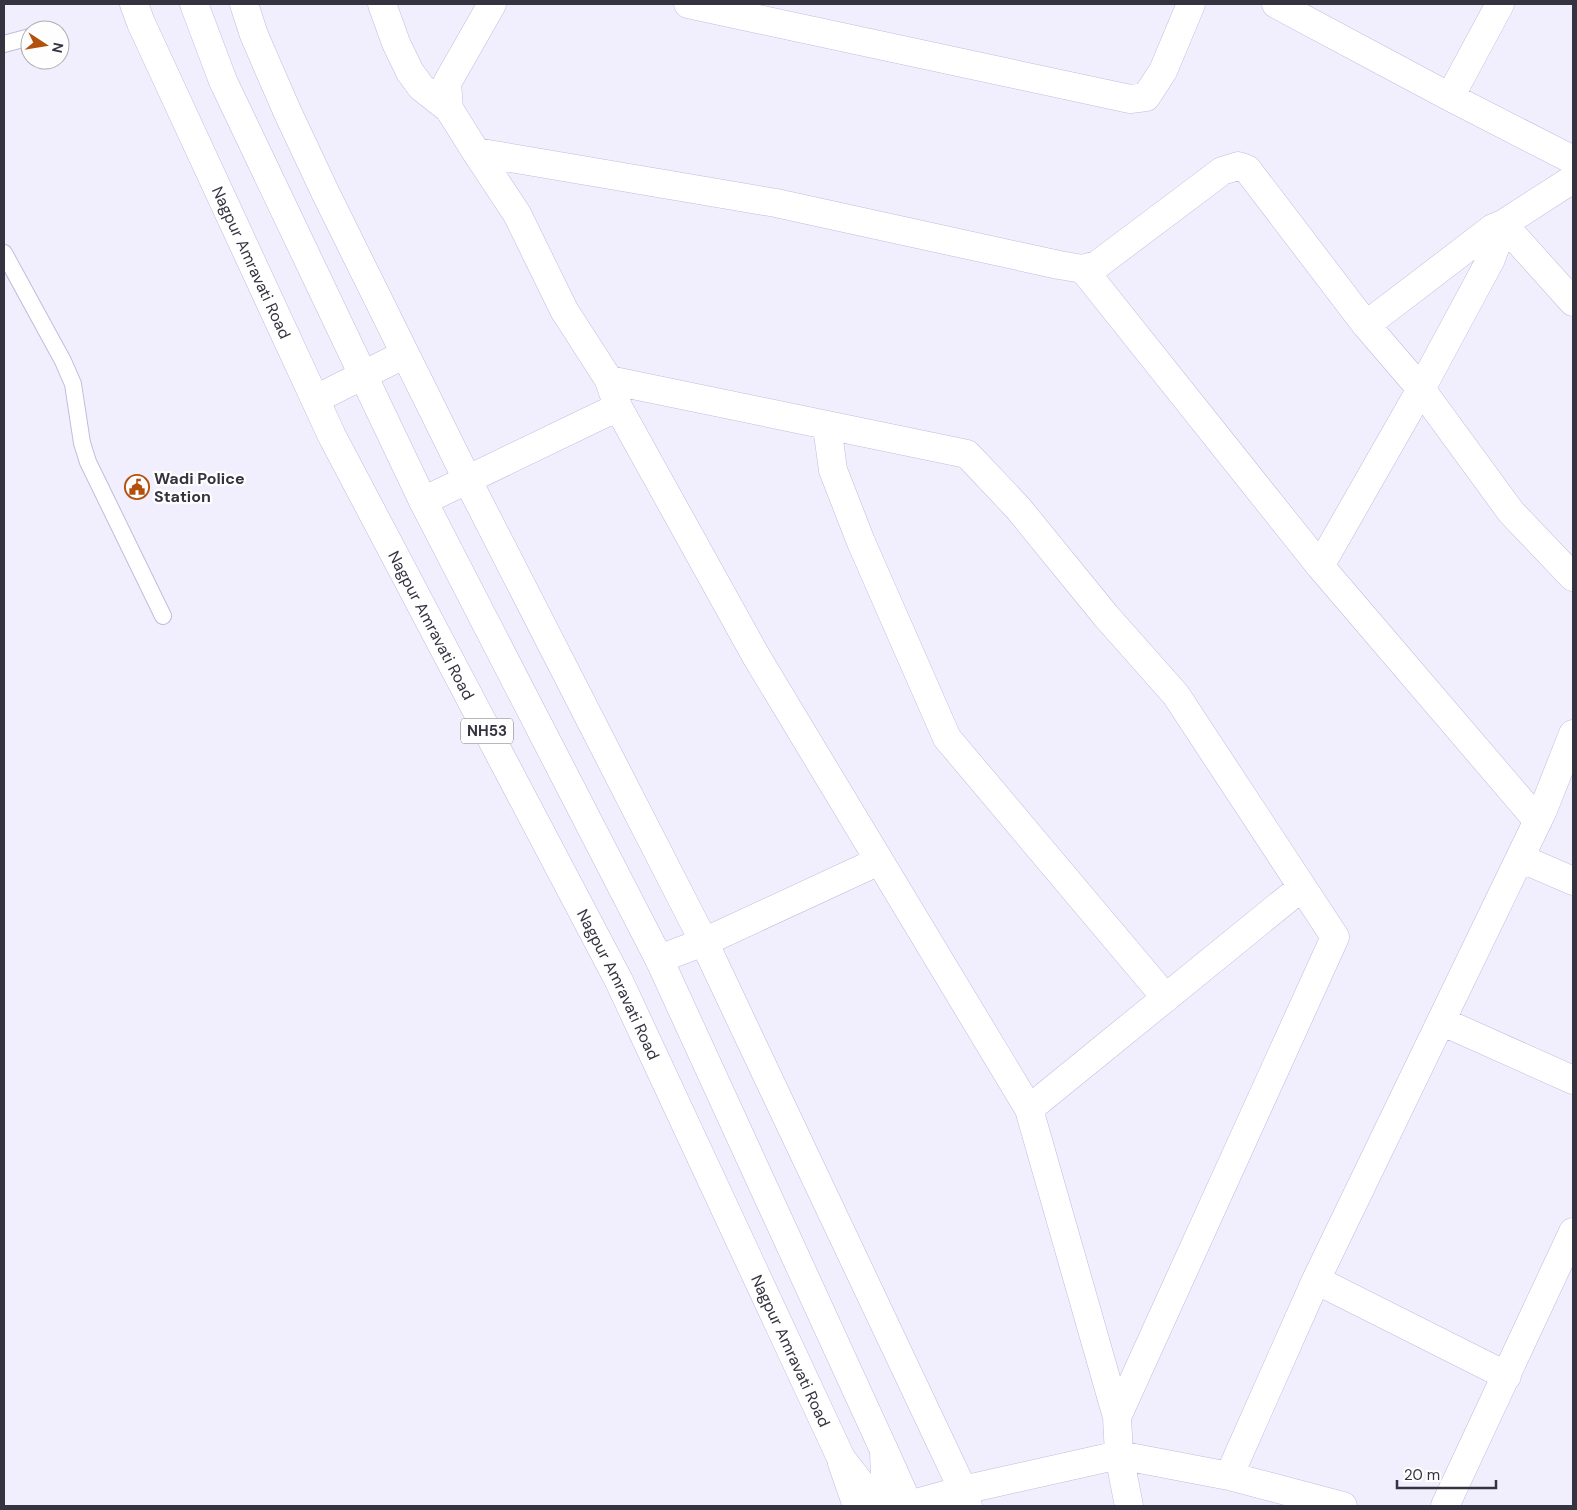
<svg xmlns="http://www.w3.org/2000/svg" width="1577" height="1510" viewBox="0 0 1577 1510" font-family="'DM Sans',sans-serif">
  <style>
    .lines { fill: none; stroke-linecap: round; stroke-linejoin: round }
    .service-casing { stroke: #c2bbdd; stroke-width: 18 }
    .minor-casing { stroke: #c2bbdd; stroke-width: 29 }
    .tertiary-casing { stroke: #c2bbdd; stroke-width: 29 }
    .primary-casing { stroke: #c2bbdd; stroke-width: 29 }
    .trunk-casing { stroke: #c2bbdd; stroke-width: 29 }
    .service { stroke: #fff; stroke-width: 16 }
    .minor { stroke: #fff; stroke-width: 28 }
    .tertiary { stroke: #fff; stroke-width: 28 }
    .primary { stroke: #fff; stroke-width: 28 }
    .trunk { stroke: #fff; stroke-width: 28 }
    .labels { text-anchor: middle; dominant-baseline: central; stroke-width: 4.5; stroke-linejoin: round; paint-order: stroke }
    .shield { fill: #fefefe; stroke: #727079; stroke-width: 1 }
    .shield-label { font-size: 15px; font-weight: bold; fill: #363340 }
    .street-label { font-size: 16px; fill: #363340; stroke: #fefefe }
    .poi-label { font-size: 16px; font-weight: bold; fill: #363340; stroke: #fefefe; text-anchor: start }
  </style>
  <rect width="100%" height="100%" fill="#f1effd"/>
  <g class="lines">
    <defs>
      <path id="service" d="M4,44L30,37
        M4,253L63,361L73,384L82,443L88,462L163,616"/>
      <path id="minor" d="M382,4L396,43L410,72L421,87L449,109L476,152L776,203L1059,265L1083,269L1097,265L1222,171L1238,166L1247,169L1366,325L1421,389L1511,512L1573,577
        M688,4L1130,99L1146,97L1163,71L1191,4
        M1276,4L1450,97L1573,160
        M1450,97L1500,4
        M449,109L447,83L492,4
        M476,152L517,214L564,310L609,380L618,407L756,656L1029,1109
        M1503,224L1573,302
        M1083,269L1320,566L1538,821
        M1366,325L1493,228L1503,224L1573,179
        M609,380L967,454L1018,508L1106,616L1176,695L1335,937L1117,1417
        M827,426L833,470L861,542L947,738L1166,998
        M423,501L618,407
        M1320,566L1421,389L1491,259L1497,242L1493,228
        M1520,858L1573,881
        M659,959L704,942L879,861
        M1441,1021L1573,1080
        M1316,1280L1507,1376
        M1229,1476L1316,1280L1543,810L1573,734
        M909,1505L963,1490L1119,1455L1229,1476L1343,1506
        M1129,1506L1119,1455L1117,1417L1029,1109L1302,887
        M1445,1506L1573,1232"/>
      <path id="tertiary" d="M244,4L254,35L287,111L326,194L467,479L704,942L963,1490L968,1506"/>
      <path id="primary" d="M884,1450L909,1506
        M842,1463L857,1506"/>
      <g id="trunk">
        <path id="s1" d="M134,4L141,23L332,436L619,981L841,1458L878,1506"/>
        <path d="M194,4L223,81L423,501L659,959L884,1450L886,1506"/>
        <path d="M316,399L405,354"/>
      </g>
    </defs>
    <!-- service casing -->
    <use href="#service" class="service-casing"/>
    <!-- minor casing -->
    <use href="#minor" class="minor-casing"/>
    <!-- tertiary casing -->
    <use href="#tertiary" class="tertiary-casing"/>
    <!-- primary casing -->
    <use href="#primary" class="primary-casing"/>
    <!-- trunk casing -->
    <use href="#trunk" class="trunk-casing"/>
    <!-- service -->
    <use href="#service" class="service"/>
    <!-- minor -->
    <use href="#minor" class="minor"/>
    <!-- tertiary -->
    <use href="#tertiary" class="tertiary"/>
    <!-- primary -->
    <use href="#primary" class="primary"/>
    <!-- trunk -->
    <use href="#trunk" class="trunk"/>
  </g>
  <!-- icons -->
  <defs>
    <symbol id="civic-ring" viewBox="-11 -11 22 22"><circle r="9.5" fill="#fefefe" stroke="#b1510d" stroke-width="1.5"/><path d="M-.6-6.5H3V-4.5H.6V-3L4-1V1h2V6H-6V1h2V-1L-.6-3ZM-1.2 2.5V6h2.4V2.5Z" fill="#b1510d"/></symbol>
  </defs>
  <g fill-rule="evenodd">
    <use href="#civic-ring" x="123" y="473" width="28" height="28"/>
  </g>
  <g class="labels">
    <!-- shield labels -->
    <rect class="shield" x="461" y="718.5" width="52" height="25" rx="4"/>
    <g class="shield-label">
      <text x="487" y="731">NH53</text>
    </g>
    <!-- street labels -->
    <g class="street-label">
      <text stroke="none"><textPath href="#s1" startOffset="284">Nagpur Amravati Road</textPath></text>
      <text stroke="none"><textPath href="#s1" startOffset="689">Nagpur Amravati Road</textPath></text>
      <text stroke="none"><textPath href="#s1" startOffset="1094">Nagpur Amravati Road</textPath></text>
      <text stroke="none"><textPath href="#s1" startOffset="1499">Nagpur Amravati Road</textPath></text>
    </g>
    <!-- poi labels -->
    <g class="poi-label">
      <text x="154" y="478">Wadi Police<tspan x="154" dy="18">Station</tspan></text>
    </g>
  </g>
  <!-- border -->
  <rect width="1577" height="1510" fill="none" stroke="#363340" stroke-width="10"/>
  <!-- north arrow -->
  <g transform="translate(45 45) rotate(102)"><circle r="24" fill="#fefefe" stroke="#aeadb2"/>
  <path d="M0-4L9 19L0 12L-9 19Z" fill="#b1510d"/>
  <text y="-8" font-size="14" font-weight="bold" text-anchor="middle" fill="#363340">N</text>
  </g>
  <!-- scale -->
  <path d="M1397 1480v8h99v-8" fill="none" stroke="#363340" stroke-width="2.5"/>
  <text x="1404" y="1480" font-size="15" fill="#363340" stroke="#fefefe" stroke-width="4" paint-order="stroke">20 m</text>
</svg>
